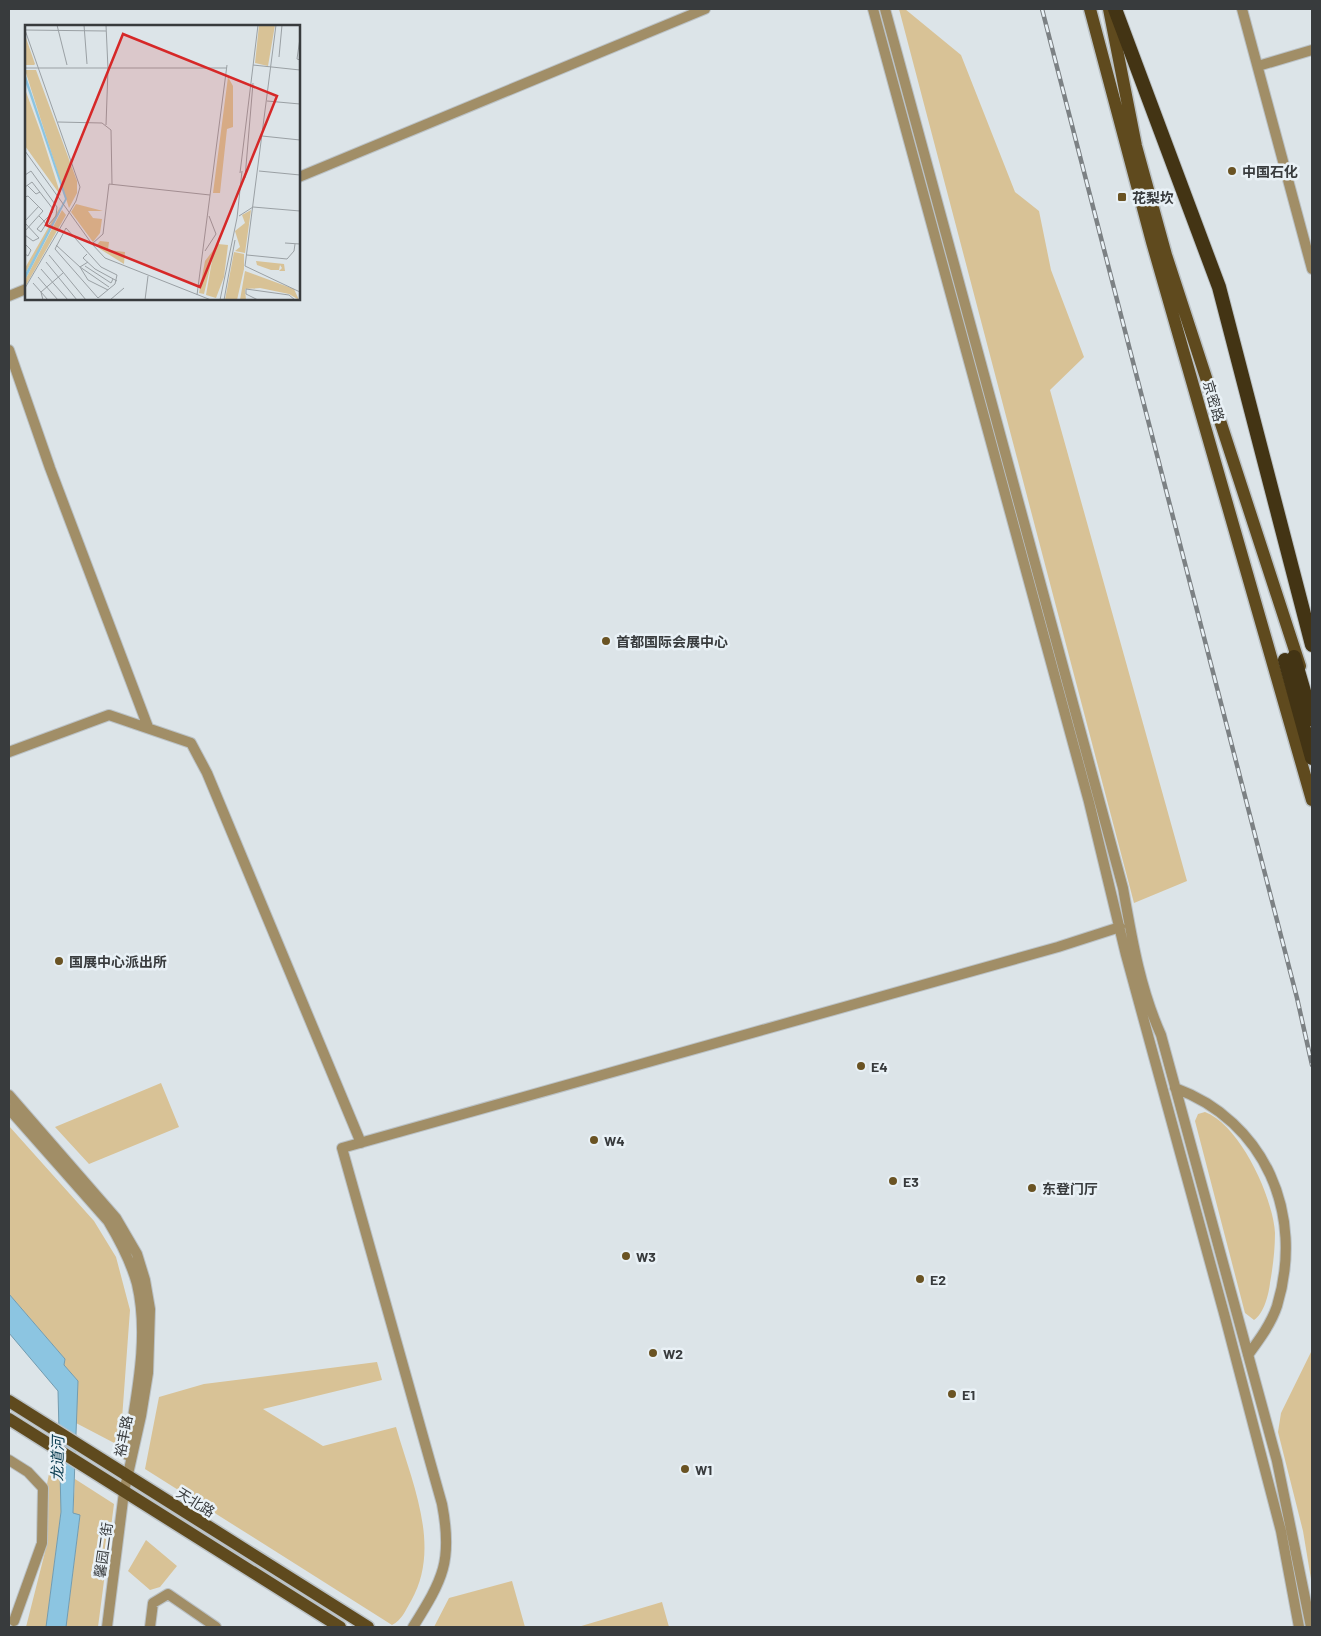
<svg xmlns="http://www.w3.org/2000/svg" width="1321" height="1636" viewBox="0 0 1321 1636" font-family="Barlow,'Noto Sans SC',sans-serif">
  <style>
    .green { fill: #d8c296 }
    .water { fill: #8cc5e1; stroke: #739cb0 }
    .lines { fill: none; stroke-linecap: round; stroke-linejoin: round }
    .minor-casing { stroke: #bbc2c6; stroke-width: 12 }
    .major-casing { stroke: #bbc2c6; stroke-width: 15 }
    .highway-casing { stroke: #bbc2c6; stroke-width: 16 }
    .minor { stroke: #a18e67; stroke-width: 10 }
    .major { stroke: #5f4a1e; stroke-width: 12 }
    .highway { stroke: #433414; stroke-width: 14 }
    .rail-casing { stroke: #7c8184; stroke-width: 4.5 }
    .rail { stroke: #e9f1f6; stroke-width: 2.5; stroke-dasharray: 8; stroke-linecap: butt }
    .poi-dot { fill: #6a5323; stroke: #e9f1f6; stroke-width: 2 }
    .labels { text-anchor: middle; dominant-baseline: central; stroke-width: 5; stroke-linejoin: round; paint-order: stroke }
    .poi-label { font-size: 14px; font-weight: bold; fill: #383b3d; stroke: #e9f1f6; text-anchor: start }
    .street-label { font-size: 14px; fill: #383b3d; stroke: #e9f1f6 }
    .water-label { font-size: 15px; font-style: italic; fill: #06394d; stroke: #e9f1f6 }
    .inset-road { fill: none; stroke: #9aa0a4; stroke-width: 1 }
    .view { fill: #d62828; fill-opacity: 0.15; stroke: #d62828; stroke-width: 2.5 }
    .inset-edge { fill: none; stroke: #383b3d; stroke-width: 2.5 }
  </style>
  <rect width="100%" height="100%" fill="#dce4e8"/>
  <!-- green -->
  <path class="green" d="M899,9H905L961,55L1015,192L1039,211L1051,270L1084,357L1050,390L1187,881L1134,903Z
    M161,1083L179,1127L89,1164L55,1127Z
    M1205,1112C1240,1125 1273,1197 1275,1233C1275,1250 1273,1266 1270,1283C1269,1293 1264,1314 1254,1320L1245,1313L1195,1121L1198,1114Z
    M9,1126L94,1221L116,1257L130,1310L120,1446L76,1423L78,1381L64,1365L65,1359L9,1294Z
    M1312,1350V1585L1303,1531L1278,1432L1281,1413Z
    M377,1362L382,1380L263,1409L323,1446L396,1427C412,1483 442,1547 411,1601C405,1611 402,1620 392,1625L145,1469L159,1397L204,1384Z
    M51,1463L61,1470V1512L46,1627H26L45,1552L47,1484Z
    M75,1479L114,1504L98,1627H66L80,1516L73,1514Z
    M146,1540L177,1566L160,1587L150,1590L128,1571Z
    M512,1581L525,1627H434L449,1598Z
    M662,1602L669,1627H578Z"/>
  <!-- water -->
  <path class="water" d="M9,1294L65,1359L64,1365L78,1381L73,1513L80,1515L66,1627H46L61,1512L58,1391L9,1333Z"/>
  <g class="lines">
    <defs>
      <path id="minor" d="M873,9L1089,802L1126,955L1225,1317L1281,1531L1299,1627
        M885,9L1123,888C1132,939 1140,988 1161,1035L1277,1461L1311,1627
        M1242,9L1312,269
        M1258,66L1312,50
        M299,177L705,9
        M9,296L26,289
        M9,350L50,468L148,727
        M9,752L109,715L191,743L207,773L361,1143
        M1175,1088C1265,1121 1305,1214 1277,1306C1271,1324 1259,1340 1248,1355
        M9,1095L116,1218L137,1254L145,1280L150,1309L148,1373L141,1416L124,1492L107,1627
        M9,1109L108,1221C120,1241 131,1262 137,1284C150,1339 135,1400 127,1455
        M9,1460L28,1472L43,1488L42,1543L14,1621
        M150,1627L153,1603L168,1594L216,1627
        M413,1627C443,1579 453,1561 442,1504L342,1148L1058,947L1120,927"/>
      <path id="major" d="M1090,9L1152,242L1312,800
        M1109,9L1136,146L1166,255L1300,666
        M9,1401L368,1627
        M9,1419L340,1627"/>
      <path id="highway" d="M1115,9L1219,287L1312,645
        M1294,657L1312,719
        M1285,660L1312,758"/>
    </defs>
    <!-- minor casing -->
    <use href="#minor" class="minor-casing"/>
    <!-- major casing -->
    <use href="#major" class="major-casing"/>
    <!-- highway casing -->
    <use href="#highway" class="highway-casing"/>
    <!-- minor -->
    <use href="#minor" class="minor"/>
    <!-- major -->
    <use href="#major" class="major"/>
    <!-- highway -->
    <use href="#highway" class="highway"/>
    <defs>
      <path id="rail" d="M1042,9L1297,998L1312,1065"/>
    </defs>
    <!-- rail casing -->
    <use href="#rail" class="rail-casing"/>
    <!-- rail -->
    <use href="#rail" class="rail"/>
  </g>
  <!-- markers -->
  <g class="poi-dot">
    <circle cx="1232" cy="171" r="5"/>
    <rect x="1117" y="192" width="10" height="10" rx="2.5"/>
    <circle cx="606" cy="641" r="5"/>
    <circle cx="59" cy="961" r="5"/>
    <circle cx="861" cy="1066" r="5"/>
    <circle cx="594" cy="1140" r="5"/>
    <circle cx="893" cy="1181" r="5"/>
    <circle cx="1032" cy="1188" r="5"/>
    <circle cx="626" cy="1256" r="5"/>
    <circle cx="920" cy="1279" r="5"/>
    <circle cx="653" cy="1353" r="5"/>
    <circle cx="952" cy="1394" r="5"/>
    <circle cx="685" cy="1469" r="5"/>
  </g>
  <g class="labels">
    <!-- poi labels -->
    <g class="poi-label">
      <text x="1242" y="171">中国石化</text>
      <text x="1132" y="197">花梨坎</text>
      <text x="616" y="641">首都国际会展中心</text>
      <text x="69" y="961">国展中心派出所</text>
      <text x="871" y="1066">E4</text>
      <text x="604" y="1140">W4</text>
      <text x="903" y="1181">E3</text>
      <text x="1042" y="1188">东登门厅</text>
      <text x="636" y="1256">W3</text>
      <text x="930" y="1279">E2</text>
      <text x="663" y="1353">W2</text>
      <text x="962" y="1394">E1</text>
      <text x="695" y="1469">W1</text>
    </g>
    <!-- street labels -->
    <g class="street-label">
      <text transform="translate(1214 401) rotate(74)">京密路</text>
      <text transform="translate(123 1436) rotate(-79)">裕丰路</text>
      <text transform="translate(196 1502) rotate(32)">天北路</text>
      <text transform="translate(103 1550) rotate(-82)">馨园二街</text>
    </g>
    <!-- water labels -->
    <g class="water-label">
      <text transform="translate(57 1459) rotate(-89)">龙道河</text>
    </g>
  </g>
  <!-- overview -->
  <g transform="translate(25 25)">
    <rect width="275" height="275" fill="#dce4e8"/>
    <path d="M234,0H250L243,41L230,38ZM0,10L10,39L9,40H0ZM0,45H11L52,156V168L44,183ZM203,52L208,61V102L202,104L195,168H188ZM0,64L16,108L36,171L0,121ZM51,179L78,186H63L68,193L77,194L75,208L68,217L46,187ZM35,182L34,188L0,249V243ZM37,185L41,190L0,262V255ZM226,185L220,228L210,226L215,222L210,206L220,198L217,190ZM75,216L84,217L83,225L100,227L99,239L75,224L72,220ZM193,219L203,220L199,252L191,273L181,270L188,230L179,269L174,268L180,236ZM209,227L219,229V244L212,275H200ZM231,236L259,239L260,246H254L257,243L255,240L254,245H246L232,240ZM220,246L269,264L274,275L264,269L235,263L220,264L221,275H215Z" fill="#d8c296"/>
    <path d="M0,48L42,174L0,255V249L40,174L0,56Z" fill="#8cc5e1"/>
    <path class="inset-road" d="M32,0L42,40M59,0L62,39M81,0L83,44M251,0L220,241L275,267M0,5L55,162L51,176L0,263M0,5L81,6M275,13L272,34L275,35M254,32L257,0M228,40L275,45M0,43H202M242,76L275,79M33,97L77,98L86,105L87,159M81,100L83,44M237,111L275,115M0,126L67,219L80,233L186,275M234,146L275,150M215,148L233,0M0,150L6,146L32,182L31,191L24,199M220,153L228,58M2,160L11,169L15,167M0,162L7,157L28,184L27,188L19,196L12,204L16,207L21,199L19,196L14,191M0,172L3,171L18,186L0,206M214,191L228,182L275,186M0,196L14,181M0,198L14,213L8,216L0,210M41,203L76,242L92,250L90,259L73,273L30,224ZM260,218L275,219M0,219L6,225L3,231L0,229M67,219L78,209L84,159L185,170M31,220L55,242L63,255L83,265M180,226L191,209L184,191M62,229L58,233L70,244L92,256M24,230L61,275M222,230L262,234L269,226L270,219M21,237L52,275M63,237L55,242L84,262M60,241L86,258L88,254M16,244L43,275M13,252L33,275M8,258L23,275M172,270L202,40M18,275L16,267L38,248M85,275L99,263M120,275L123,251M195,275L212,193L217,146M199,275L210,215M233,275L221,269V264L264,270L270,275"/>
    <path class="view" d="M98,9L252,71L175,262L21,200Z"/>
    <rect width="275" height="275" class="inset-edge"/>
  </g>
  <!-- border -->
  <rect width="1321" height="1636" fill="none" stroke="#383b3d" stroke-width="20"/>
</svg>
